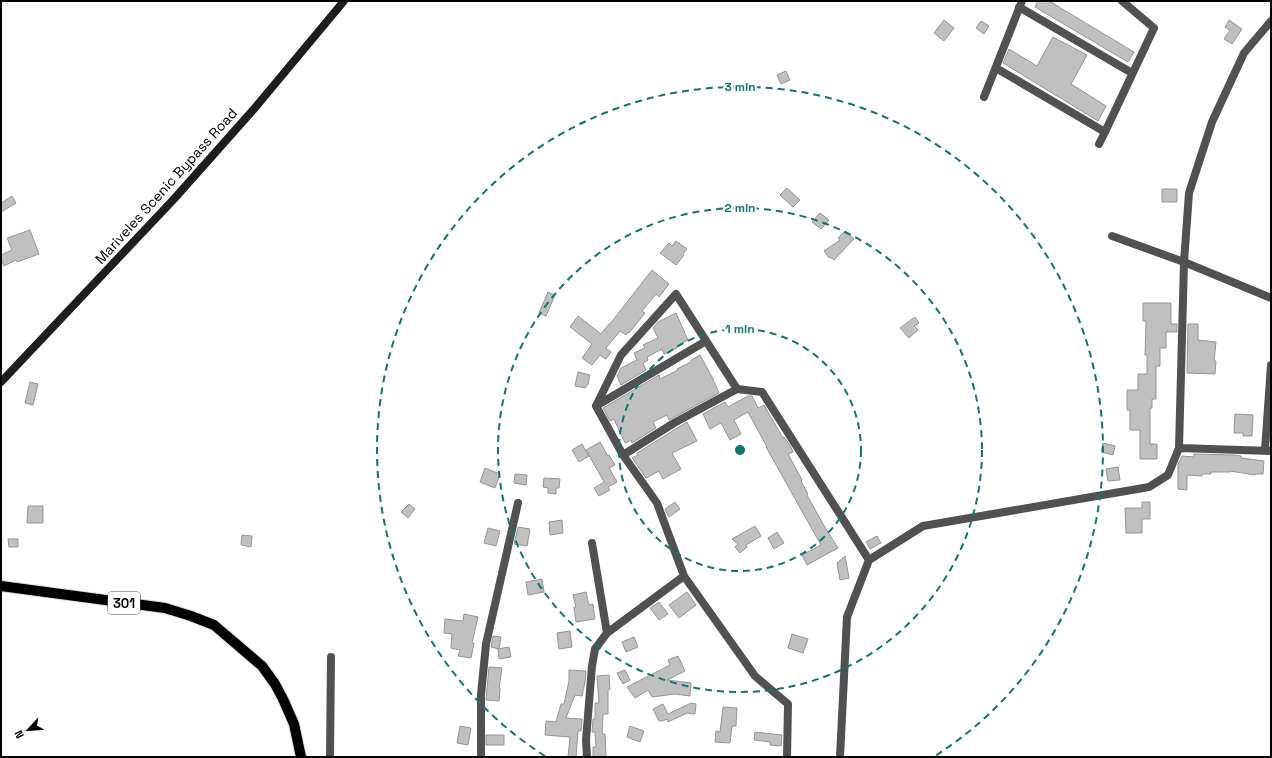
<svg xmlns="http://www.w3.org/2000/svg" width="1272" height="758" viewBox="0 0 1272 758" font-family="'Space Grotesk',sans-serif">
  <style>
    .building { fill: #c0c0c0; stroke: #959595 }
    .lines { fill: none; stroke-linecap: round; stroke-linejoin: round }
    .primary-casing { stroke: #dbdbdb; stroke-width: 12 }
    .minor { stroke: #515151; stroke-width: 8 }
    .secondary { stroke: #1e1e1e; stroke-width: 8 }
    .primary { stroke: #000; stroke-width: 10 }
    .ring { fill: none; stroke: #0f766e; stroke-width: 2; stroke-dasharray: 7 5 }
    .labels { text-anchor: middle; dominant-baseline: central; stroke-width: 4; stroke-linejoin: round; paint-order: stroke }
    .shield { fill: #fff; stroke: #4c4c4c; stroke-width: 1 }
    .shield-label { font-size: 13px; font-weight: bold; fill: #000 }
    .street-label { font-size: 14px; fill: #000; stroke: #fff }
    .centre { fill: #0f766e; stroke: #fff; stroke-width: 2 }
    .ring-label { font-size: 12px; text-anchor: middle; font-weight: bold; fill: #0f766e; stroke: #fff; stroke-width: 4; stroke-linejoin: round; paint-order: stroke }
  </style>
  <rect width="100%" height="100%" fill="#fff"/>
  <!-- building -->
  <path class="building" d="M1038,1H1049L1134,52L1128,62L1035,7Z
    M944,20L954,28L944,41L934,33Z
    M1229,20L1242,29L1232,44L1224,39L1230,30L1225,27Z
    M981,21L989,26L984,34L976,28Z
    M1053,37L1087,55L1071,84L1106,106L1098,121L1003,63L1009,49L1037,66Z
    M786,71L790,80L781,84L777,75Z
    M787,188L800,200L793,207L780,195Z
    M1162,189H1177V202H1162Z
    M12,196L16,203L1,212V203Z
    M820,213L829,220L821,229L812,222Z
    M30,230L39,254L17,262L16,260L4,266L1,259V255L12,250L7,238Z
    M845,231L854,239L834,260L830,257L829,258L824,251L840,240L838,238Z
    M676,241L687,249L683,254L684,255L676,265L660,253L669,243L672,246Z
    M652,270L669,284L659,297L656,294L642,311L645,313L629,333L628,332L626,335L620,331L606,348L611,352L606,359L600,355L592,365L582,358L592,344L570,327L578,316L601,334L609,324H610Z
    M548,292L555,295L546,316L539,313Z
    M1143,303H1171V324H1177V332H1166V348H1160V366H1156V399H1152V408H1150V444H1157V459H1140V430H1130V410H1127V390H1138V374H1147V355H1145L1146,321H1143Z
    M676,313L688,340L676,346L677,348L664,354L662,349L647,357L648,360L643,363L646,370L621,385L617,376L621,368L637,360L634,353L645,348L643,345L658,338L653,328L658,322Z
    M915,317L919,323L914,326L918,330L909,338L900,328Z
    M1188,324H1198V340L1216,342L1214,361H1216L1215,374L1187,373Z
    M700,355L712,377L719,393L669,420L667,415L653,422L656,428L632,443L631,440L625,443L614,419L610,421L603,408L659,375L660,379L678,370L677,369L691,362V360Z
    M578,372L590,375L588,384L585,388L575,386Z
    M30,382L38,384L33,405L25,403Z
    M748,396H752L758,408L764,405L783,438L784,437L790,445L793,452L788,454L802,480L801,481L808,494L807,495L823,524L838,548L807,565L802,555L821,545L766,447H767L748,412L734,420L741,434L730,440L721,423L710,429L703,414L725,402L728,407Z
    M1235,414L1253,415L1252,436H1243V433H1234Z
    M687,422L697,441L672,453L681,469L663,479L659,471L646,478L632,458L638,455L637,453Z
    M600,442L608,456L609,455L615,465L609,468L617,482L608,487L610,490L599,496L594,488L604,482L586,450Z
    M1103,443L1115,446L1113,455L1101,452Z
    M582,444L589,456L579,462L572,450Z
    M1194,454L1234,455L1241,456V458L1264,461L1263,474H1255V475L1230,471V472H1211V474H1202V476L1187,475V490L1178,489V464L1182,456L1194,457Z
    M1118,467L1120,480L1108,481L1106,469Z
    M485,468L500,474L495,488L480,482Z
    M515,474L527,475L526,485L514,483Z
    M544,478L560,479L559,488H556V494L548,493V488L543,487Z
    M675,502L680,509L669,517L665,509Z
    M1142,502H1150V519H1142V533H1126L1125,508H1142Z
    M409,504L415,509L408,518L401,512Z
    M28,506H43V523H27Z
    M562,520L563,533L550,535L549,522Z
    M755,526L761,536L746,545L747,547L740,553L735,547L738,544L732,539Z
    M518,527L530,529L527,546L514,544Z
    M488,528L500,531L496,546L484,543Z
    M777,532L784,543L774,549L768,538Z
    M242,535L252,536L251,547L241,545Z
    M877,536L881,543L870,549L866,542Z
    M8,539H18V547H9Z
    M845,556L849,578L840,580L837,563Z
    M542,579L544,592L528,595L526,582Z
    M586,592L589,605L593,604L595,619L576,622L574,607H576L573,595Z
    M687,592L696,605L679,618L669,605Z
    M659,602L668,614L659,620L650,608Z
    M464,614L478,617L472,643H474L471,658L458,656L460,650L451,648L452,634L444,633L445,619L463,621Z
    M570,631L572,647L559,649L557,633Z
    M792,634L808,639L803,653L788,648Z
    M493,636L501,637L499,649L491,647Z
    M634,637L638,647L626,652L622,642Z
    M509,647L511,657L499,659L498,649Z
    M678,656L685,671L667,680L691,683L690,696L675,694L652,697L648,690L635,698L627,687L670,665L668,660Z
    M489,667L502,668L499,688H500L499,701L486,700Z
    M569,670L586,671L585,682L582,696L575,695L566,718L582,719L581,731H578L576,757H568L570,737L545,735L546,721L556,722L561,704H564L569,681Z
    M625,670L630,680L623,684L617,673Z
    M609,675L610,689L608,690V714H603L602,734H605L606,757H593V747H596L595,732H592L593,719H595V703H599L597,676Z
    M691,703L696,704L695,714L687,713L668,722L667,719L662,721H659L653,709L663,704L668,714Z
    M723,707L737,708L736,726H732L730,743L715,742L716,731L720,732Z
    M460,726L471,728L468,745L457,743Z
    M630,726L644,731L640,742L627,737Z
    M755,732L782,735L781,746L770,745V742L754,740Z
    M486,735H504V745H486Z"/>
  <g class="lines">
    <defs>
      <path id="primary" d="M1,586L165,608L191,616L214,625L262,666L275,684L283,699L294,724L301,757"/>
    </defs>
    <!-- primary casing -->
    <use href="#primary" class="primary-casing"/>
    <!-- minor -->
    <path class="minor" d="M1019,7L1132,73
      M996,68L1105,132L1099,144
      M984,97L1022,1
      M1105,132L1154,28L1122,1
      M1112,236L1184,262L1271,298
      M737,389L676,294L621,355L596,406L623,455L657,503L684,576L755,676L788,704L787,757
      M596,406L706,341
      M1179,448L1271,451
      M1265,450L1271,365
      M623,455L674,423L737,389L762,392L869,560
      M607,633L684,576
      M330,757L331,657
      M481,757V695L486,644L518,503
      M587,757L586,740L592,666L595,649L607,633L592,543
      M840,757L847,617L869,560L923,526L1149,487L1168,475L1179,448L1184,262L1189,193L1212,122L1244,53L1271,21"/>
    <!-- secondary -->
    <path class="secondary" d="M1,382L174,199L254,109L344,1"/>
    <!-- primary -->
    <use href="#primary" class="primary"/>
  </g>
  <!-- distance rings -->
  <g class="ring">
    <circle cx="740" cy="450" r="121"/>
    <circle cx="740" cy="450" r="242"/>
    <path d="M545 756A363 363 0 1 1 935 756"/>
  </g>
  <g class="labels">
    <!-- shield labels -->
    <rect class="shield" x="108" y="592" width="32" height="22" rx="3"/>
    <g class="shield-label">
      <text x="124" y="603">301</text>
    </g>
    <!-- street labels -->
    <g class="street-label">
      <text transform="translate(166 186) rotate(-48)">Mariveles Scenic Bypass Road</text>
    </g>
  </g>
  <circle cx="740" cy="450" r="6" class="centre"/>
  <g class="ring-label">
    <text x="740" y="91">3 min</text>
    <text x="740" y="212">2 min</text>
    <text x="740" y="333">1 min</text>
  </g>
  <!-- border -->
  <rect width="1272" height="758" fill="none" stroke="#000000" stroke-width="4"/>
  <!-- north arrow -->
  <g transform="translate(28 730) rotate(244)" stroke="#ffffff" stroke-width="3" paint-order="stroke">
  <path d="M0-3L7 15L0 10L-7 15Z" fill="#000000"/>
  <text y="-6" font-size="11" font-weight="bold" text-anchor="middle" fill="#000000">N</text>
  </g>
</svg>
